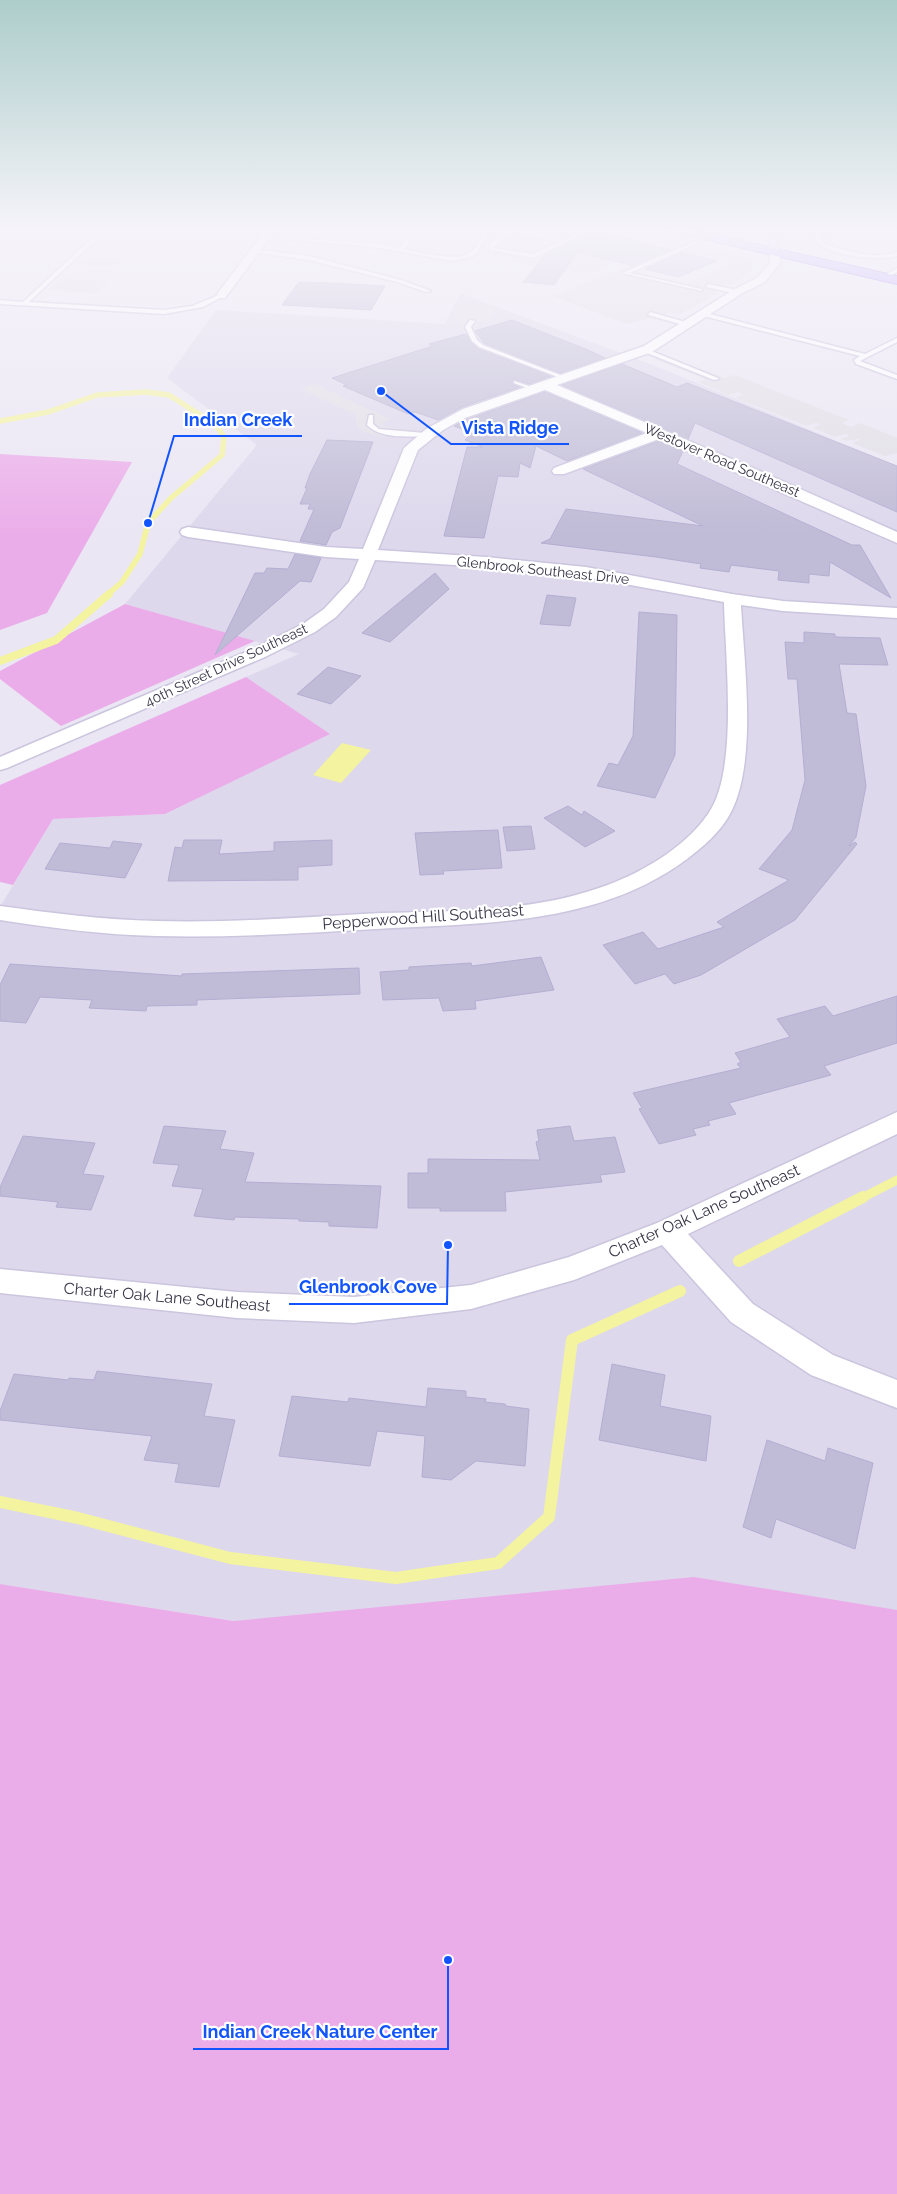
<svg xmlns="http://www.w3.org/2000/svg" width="897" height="2194" viewBox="0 0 897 2194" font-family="Raleway,sans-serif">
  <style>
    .residential { fill: #ddd8ec }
    .green { fill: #ebade9 }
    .parking { fill: #e0dfe5; fill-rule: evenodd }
    .water { fill: #f4f39f }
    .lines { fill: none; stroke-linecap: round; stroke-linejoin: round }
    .stream-far3 { stroke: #f4f39f; stroke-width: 5.5 }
    .stream-far2 { stroke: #f4f39f; stroke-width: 8 }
    .stream-far1 { stroke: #f4f39f; stroke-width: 9 }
    .stream { stroke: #f4f39f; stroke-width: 12 }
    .building { fill: #c0bbd6; stroke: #b4aed2 }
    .lane-casing { stroke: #cbc5de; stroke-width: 3 }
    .street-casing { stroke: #cbc5de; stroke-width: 3 }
    .secondary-casing { stroke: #b29ce3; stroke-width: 2 }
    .primary-casing { stroke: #845eea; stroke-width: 2 }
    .path { stroke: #a299c3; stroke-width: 1; stroke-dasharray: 1 1; stroke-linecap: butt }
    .lane { fill: #fff; fill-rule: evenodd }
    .street { fill: #fff; fill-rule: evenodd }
    .secondary { fill: #d8c5ff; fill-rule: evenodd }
    .primary { fill: #b394ff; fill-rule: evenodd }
    .labels { text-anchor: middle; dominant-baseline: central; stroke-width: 4.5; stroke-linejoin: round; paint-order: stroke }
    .far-street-label { font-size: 14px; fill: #383547; stroke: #fff }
    .street-label { font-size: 16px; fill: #383547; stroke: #fff }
    .leader { fill: none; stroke: #1254ff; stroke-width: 2 }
    .callout-dot { fill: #1254ff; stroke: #fff; stroke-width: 2 }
    .callout-label { font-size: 18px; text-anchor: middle; font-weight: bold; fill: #1254ff; stroke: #fff; stroke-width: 4.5; stroke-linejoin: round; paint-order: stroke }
  </style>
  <rect width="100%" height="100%" fill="#eae6f4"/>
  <!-- residential -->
  <path class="residential" d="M460,293L658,367L897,466V1725L0,1584V907L53,819L165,814L329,734L246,677L299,654L125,604L257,445L167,378L216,310L445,324Z"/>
  <!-- green -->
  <path class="green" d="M0,454L132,462L47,613L0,630Z
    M125,604L255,641L61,726L0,679V671Z
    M246,677L330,734L165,814L53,819L13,885L0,882V785Z
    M694,1577L897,1610V2194H0V1584L234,1621Z"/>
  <!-- parking -->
  <path class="parking" d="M390,228H427L421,238L444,239L435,252L380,244Z
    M493,228H532L530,231L551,236L560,233L567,234L582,228H599L571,241L596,244L627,257L593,272L585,273L538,269L507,258L480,253Z
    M800,228H844L845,233L826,232L836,233L838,245L802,244Z
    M686,244L696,246V248H703L752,259L753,270L733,284L723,285L724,286L714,291L717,294L680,314L670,313L627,324L552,296ZM683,251L734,263L686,284L633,271Z
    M90,258L124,259L116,266L75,265L80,260H87Z
    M60,279L108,281L96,293L47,290Z
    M473,304L497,306L490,322H478L475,327L483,342L557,372L547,375L476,348L468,340L461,327L462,323L452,320L459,305Z
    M664,355L724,378L735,375L849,420L842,423L851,427L861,423L897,438V453L885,456L852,443L860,440L859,439L846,441L841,439L849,436L846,434L835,437L813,428L821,424L815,423L807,426L735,398L743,395L739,392L728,395L710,387L698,382L705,380L703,378L654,359Z
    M314,384L390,419L380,424L384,426L411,431L402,438L381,436L364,432L358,427L355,414L300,389Z"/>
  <!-- water -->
  <path class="water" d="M342,743L371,750L341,783L313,775Z"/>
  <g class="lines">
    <!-- stream-far3 -->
    <path class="stream-far3" d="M0,421L48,412L97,395L146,392L169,395L216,425L224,437L222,455L171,498L148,523L140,554L122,582L107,595"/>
    <!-- stream-far2 -->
    <path class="stream-far2" d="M0,661L56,640L109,594"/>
    <!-- stream-far1 -->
    <path class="stream-far1" d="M860,1199L897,1180"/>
    <!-- stream -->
    <path class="stream" d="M739,1261L863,1197
      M0,1502L78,1518L230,1558L396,1578L498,1563L549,1517L572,1340L680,1291"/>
  </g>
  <!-- building -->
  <path class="building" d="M594,230L671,250L634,266L578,252L554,285L523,282L545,255Z
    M682,252L717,261L678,277L645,269Z
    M299,282L330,283L385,286L371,310L282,305Z
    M512,320L588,350L605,358L560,373L484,343L475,331Z
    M466,334L471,342L478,349L551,376L529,384L513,379L512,384L520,387L462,407L438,420L415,412L408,414L343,386L347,385L332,378L433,346L429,344Z
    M622,364L677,387L687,383L897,466V512L695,423L688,439L562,385Z
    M545,392L642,433L567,461L536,446L530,468L520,463L518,477L498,476L484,538L444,536L467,447H483L465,440L472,433L454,426L466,420Z
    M327,440L373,442L340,528L332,532L326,545L300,541L314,509H308L310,504H300L307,488H305L310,474Z
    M659,441L683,451L677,464L852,545H860L891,598L830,562L829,576L809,574V583L778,580L779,571L731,565L729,572L700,568L701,564L656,557L541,543L550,539L566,509L703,526L583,469Z
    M295,554L321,558L311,582L300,581L215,655L255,573H264L267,568L288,569Z
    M435,573L449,589L390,642L362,633Z
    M547,595L576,598L570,626L540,624Z
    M639,612L677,615L675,755L655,798L597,786L609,763L618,765L633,736Z
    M804,632L835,634V637L880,638L888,665L839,664L847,713L856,714L866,786L856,837L849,846L855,842L857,844L795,920L701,975L674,984L665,974L635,984L603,945L643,932L658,949L724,927L717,922L789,880L759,869L792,830L805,780L797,679H788L785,642L804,643Z
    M328,667L361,676L331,704L297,694Z
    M568,806L582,815L584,811L615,831L585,847L544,818Z
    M531,826L535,849L507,851L503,827Z
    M498,830L502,868L443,871L444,874L420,875L415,833Z
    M184,840H222L219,854L274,851V842L332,840V865L298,867V880L168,881L175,847L182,848Z
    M113,841L142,844L125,878L45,869L60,843L110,848Z
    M541,957L554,990L475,1001L476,1009L443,1011L439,998L383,1000L380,972L409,970V967L471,963L472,966Z
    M10,964L182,976V974L359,968L360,994L197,1000V1005L147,1006L146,1011L89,1008L92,1000L40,997L26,1023L0,1021V985Z
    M897,996V1043L824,1066L831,1075L729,1103L736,1114L708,1121L710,1125L693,1129L696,1135L659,1144L639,1109L642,1108L633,1093L741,1068L737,1064L741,1062L735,1053L790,1037L777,1019L825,1006L833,1016Z
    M164,1126L226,1131L220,1149L254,1153L245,1182L381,1186L377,1228L329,1226V1222L299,1221V1219L235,1217L234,1220L194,1216L203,1189L172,1186L179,1165L153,1163Z
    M570,1126L574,1141L615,1137L625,1172L600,1175L602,1182L505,1192L506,1211H440V1208H408V1173H428V1159L540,1160L536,1142L539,1141L537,1130Z
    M23,1136L95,1143L83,1174L104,1176L91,1210L56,1207L58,1202L0,1196V1187Z
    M612,1364L665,1375L660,1406L711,1416L706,1461L599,1440Z
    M97,1371L212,1384L204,1416L235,1420L219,1487L175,1482L179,1464L144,1460L152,1436L0,1420V1411L14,1374L68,1380L69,1378L94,1380Z
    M428,1388L466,1391V1397L486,1399L485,1402L505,1404L506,1406L529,1409L525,1466L476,1461L451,1480L422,1477L425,1436L377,1431L370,1466L279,1456L292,1396L348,1402L349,1398L426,1407Z
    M767,1440L825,1461L828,1448L873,1463L855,1549L776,1519L771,1538L743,1527Z"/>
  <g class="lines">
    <defs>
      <path id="lane" d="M413,228H418L404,249C420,252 458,263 471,252C478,247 481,236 485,228H490L477,253L471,257L452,261L380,248L263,237L265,236L380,244L400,248Z
        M513,228L563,240L587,228H593L534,258L490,250L489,244ZM515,232L559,242L533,254L494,248V246Z
        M786,228L872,231L874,233L821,231L822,241L827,245C851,251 872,260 897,252V256C882,261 827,256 818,242C816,239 816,234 816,231Z
        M888,232H897V234H886Z
        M708,236L710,238L630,273L702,289V291L622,273Z
        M93,237L98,238L29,302L164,310L192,306L219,295L224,296L203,307L164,314L0,304V300L23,302Z
        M254,249L309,256L401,280L431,291L426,292L397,282L309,260L252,252Z
        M897,268V272L887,278L882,277Z
        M708,284L737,290L740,292L737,294L706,287Z
        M650,312L689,323L690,324L687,326L648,315Z
        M702,312L865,354L897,338V342L860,361L897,375V379L856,364L854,360L860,356L700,315Z
        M470,320L475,321L471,327L477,340L483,345L568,378L563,379L479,347L472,341L465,327Z
        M644,348L718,378L719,379L714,380L642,351Z
        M514,381L538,389L535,391L514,383Z
        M369,415H373V424L379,429L425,433L428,435L425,437C406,436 381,439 367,425Z"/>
      <path id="street" d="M267,228H277L225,298H217V294Z
        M775,250L780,253V263L765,282L741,294L652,352L557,385L755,469L897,532V543L659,439L564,474H554L552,471L554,468L647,433L545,390L465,418L443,430L418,450L378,550L486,557L586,567L732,594L783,601L897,608V618L783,611L741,605C744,664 758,762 730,814C721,831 703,847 687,859C597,926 482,923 376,929C303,933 229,938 156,936C104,935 52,928 0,920V906C52,913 104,920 157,921C232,923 306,917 381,913C453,911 530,912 599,888C638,875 684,849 708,814C739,771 725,656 724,602L586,577L486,567L375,560L363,588L336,617L315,632L265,657L7,768L0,770V757L253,649L303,624L324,609L349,582L359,559L326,557L188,537L182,535L180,532L182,529L188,527L326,547L363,549L404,448L426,429L463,409L644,346L733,290L757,278L770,263V253Z
        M897,1112V1134L688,1234L753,1304L833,1355L897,1380V1408L811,1375L731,1322L662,1245L574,1280L471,1309L354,1323L237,1318L0,1293V1269L237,1292L354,1297L471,1285L569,1257L657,1223Z"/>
      <path id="secondary" d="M768,228H778L779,255H771L769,253Z"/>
      <path id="primary" d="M664,228H684L897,276V284L669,231Z"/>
    </defs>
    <!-- lane casing -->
    <use href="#lane" class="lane-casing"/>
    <!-- street casing -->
    <use href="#street" class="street-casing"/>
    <!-- secondary casing -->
    <use href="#secondary" class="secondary-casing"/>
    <!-- primary casing -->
    <use href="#primary" class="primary-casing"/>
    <!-- path -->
    <path class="path" d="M628,228L650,234
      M0,246L2,248L0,251"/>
    <!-- lane -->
    <use href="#lane" class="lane"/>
    <!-- street -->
    <use href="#street" class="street"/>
    <!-- secondary -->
    <use href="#secondary" class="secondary"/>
    <!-- primary -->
    <use href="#primary" class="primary"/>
  </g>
  <!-- sky -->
  <linearGradient id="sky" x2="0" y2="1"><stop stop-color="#adcdcb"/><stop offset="0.43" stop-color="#f6f4fa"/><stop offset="1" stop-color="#f6f4fa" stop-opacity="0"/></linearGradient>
  <rect width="897" height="535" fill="url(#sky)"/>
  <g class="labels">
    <!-- far-street labels -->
    <g class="far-street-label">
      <text transform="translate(722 460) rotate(23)">Westover Road Southeast</text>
      <text transform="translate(543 570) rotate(6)">Glenbrook Southeast Drive</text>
      <text transform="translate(226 665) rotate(-25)">40th Street Drive Southeast</text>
    </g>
    <!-- street labels -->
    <g class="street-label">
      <text transform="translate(423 917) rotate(-4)">Pepperwood Hill Southeast</text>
      <text transform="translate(704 1211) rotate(-24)">Charter Oak Lane Southeast</text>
      <text transform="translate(167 1297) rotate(5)">Charter Oak Lane Southeast</text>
    </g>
  </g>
  <!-- callouts -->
  <path class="leader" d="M148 523L174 436H302M381 391L451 444H569M448 1245L447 1304H289M448 1960L448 2049H193"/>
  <g class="callout-dot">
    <circle cx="148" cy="523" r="5"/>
    <circle cx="381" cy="391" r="5"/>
    <circle cx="448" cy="1245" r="5"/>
    <circle cx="448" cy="1960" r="5"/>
  </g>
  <g class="callout-label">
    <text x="238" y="426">Indian Creek</text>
    <text x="510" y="434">Vista Ridge</text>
    <text x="368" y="1293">Glenbrook Cove</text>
    <text x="320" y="2038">Indian Creek Nature Center</text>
  </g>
</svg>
